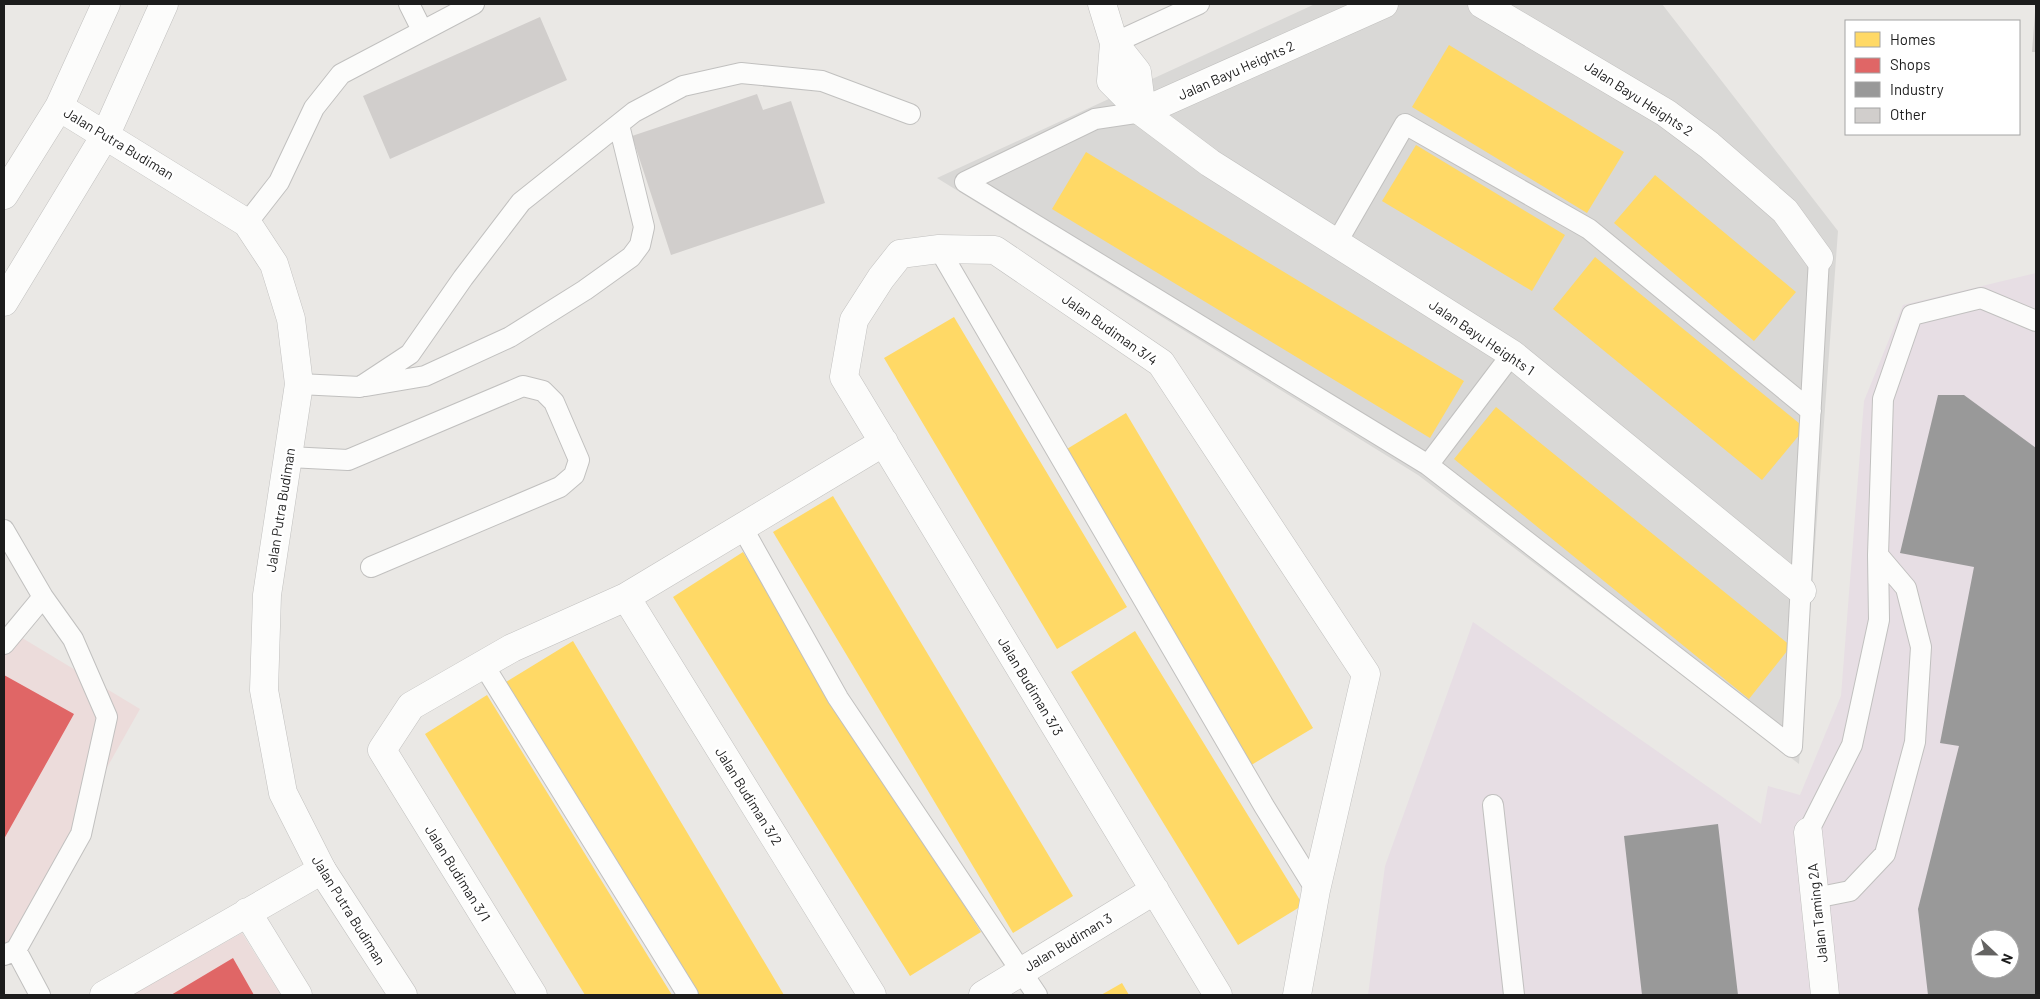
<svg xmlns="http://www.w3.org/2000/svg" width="2040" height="999" viewBox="0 0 2040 999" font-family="Barlow,sans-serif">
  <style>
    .residential { fill: #d9d8d6 }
    .commercial { fill: #ecdcdb }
    .industrial { fill: #e7dee4; fill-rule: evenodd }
    .homes { fill: #ffd966 }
    .shops { fill: #e06666 }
    .industry { fill: #999; fill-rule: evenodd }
    .building { fill: #d1cecc }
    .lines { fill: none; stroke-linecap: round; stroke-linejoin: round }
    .service-casing { stroke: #c1c0bf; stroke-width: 22 }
    .minor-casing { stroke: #c1c0bf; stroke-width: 29 }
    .tertiary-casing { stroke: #c1c0bf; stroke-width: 29 }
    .service { stroke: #fcfcfb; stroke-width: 20 }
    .minor { stroke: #fcfcfb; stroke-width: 28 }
    .tertiary { stroke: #fcfcfb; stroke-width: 28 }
    .labels { text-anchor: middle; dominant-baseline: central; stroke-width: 5; stroke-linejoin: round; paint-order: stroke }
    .street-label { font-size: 14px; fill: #1c1c1c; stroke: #fff }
  </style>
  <rect width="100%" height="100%" fill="#eae8e5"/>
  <!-- residential -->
  <path class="residential" d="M1315,4H1662L1838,231L1799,764L1418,475L937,178Z"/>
  <!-- commercial -->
  <path class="commercial" d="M4,627L140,709L4,950Z
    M242,933L281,995H132Z"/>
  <!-- industrial -->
  <path class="industrial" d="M2036,273V995H1368L1385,866L1473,622L1761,824L1768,786L1800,795L1841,696L1864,401L1903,305ZM1980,939H2010V969H1980Z"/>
  <!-- homes -->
  <path class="homes" d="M1449,45L1624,152L1587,213L1412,107Z
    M1416,145L1565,235L1532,291L1382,201Z
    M1086,152L1464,381L1430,438L1052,209Z
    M1655,175L1796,292L1754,341L1614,223Z
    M1595,257L1805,428L1762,480L1553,309Z
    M954,317L1127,607L1057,649L884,358Z
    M1496,407L1791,646L1749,699L1454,459Z
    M1126,413L1313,728L1248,767L1062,452Z
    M833,496L1073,896L1013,933L773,532Z
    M743,552L981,932L910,976L673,597Z
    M1135,631L1303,905L1238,945L1071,672Z
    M573,641L784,995H693L506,682Z
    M487,695L672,995H585L425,734Z
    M1122,983L1129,995H1101Z"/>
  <!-- shops -->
  <path class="shops" d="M4,675L74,714L4,839Z
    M233,958L254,995H171Z"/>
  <!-- industry -->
  <path class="industry" d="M1938,395H1964L2036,448V995H1928L1918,909L1959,746L1940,743L1974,567L1900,553ZM1980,939H2010V969H1980Z
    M1718,824L1738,995H1642L1624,836Z"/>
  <!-- building -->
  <path class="building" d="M2035,12H2036V52H2032Z
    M540,17L567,80L390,159L363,96Z
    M757,94L763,110L791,101L825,203L671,255L632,136Z"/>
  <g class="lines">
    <defs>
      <path id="service" d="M409,4L422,30
        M1114,43L1199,4
        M1142,112L1095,119L965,182L1428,465L1792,747L1819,258
        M247,223L279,182L314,108L341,74L474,4
        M1337,242L1405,124L1589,229L1811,411
        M939,249L1264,806L1316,890
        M299,384L360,387L410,354L463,278L521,202L634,112L683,86L741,73L822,81L910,114
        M366,386L425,376L510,337L585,290L631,257L640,245L644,227L619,125
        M289,457L348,460L523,386L543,391L554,402L579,460L574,475L560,487L371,567
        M1428,465L1512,354
        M742,527L838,698L1037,995
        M4,530L43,597L73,639L107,717L81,834L16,950L4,955
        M4,644L43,597
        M483,664L688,995
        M1493,805L1514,995
        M1808,832L1852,745L1879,620L1878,555L1883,399L1912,315L1981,298L2036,321
        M1815,898L1850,891L1885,854L1915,742L1921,647L1906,588L1878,555
        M16,950L40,995"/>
      <path id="minor" d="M1102,4L1114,43
        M1482,4L1666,113L1709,145L1785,211L1819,258
        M1142,112L1137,72L1114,43L1111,81L1142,112L1210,163L1512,354L1802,591
        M1142,112L1384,4
        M626,597L872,995
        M1808,832L1825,995
        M247,912L298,995
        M104,995L322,870
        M533,995L382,750L411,706L512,648L626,597L884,442
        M983,995L1155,890
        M1218,995L844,377L854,320L881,278L900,254L939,249L995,250L1161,363L1366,674L1316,890L1297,995"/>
      <path id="tertiary" d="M59,107L247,223L274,264L291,319L299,384L267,595L264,690L283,793L322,870L403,995
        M4,195L59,107L106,4
        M4,302L106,134L164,4"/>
    </defs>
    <!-- service casing -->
    <use href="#service" class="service-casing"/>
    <!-- minor casing -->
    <use href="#minor" class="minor-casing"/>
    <!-- tertiary casing -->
    <use href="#tertiary" class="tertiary-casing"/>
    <!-- service -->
    <use href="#service" class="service"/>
    <!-- minor -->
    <use href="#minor" class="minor"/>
    <!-- tertiary -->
    <use href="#tertiary" class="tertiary"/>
  </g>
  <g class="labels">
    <!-- street labels -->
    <g class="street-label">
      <text transform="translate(1236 70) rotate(-24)">Jalan Bayu Heights 2</text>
      <text transform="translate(1639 98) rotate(33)">Jalan Bayu Heights 2</text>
      <text transform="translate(119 143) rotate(31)">Jalan Putra Budiman</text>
      <text transform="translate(1110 329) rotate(35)">Jalan Budiman 3/4</text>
      <text transform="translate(1482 337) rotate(34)">Jalan Bayu Heights 1</text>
      <text transform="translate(280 510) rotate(-81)">Jalan Putra Budiman</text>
      <text transform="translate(1031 686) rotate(59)">Jalan Budiman 3/3</text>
      <text transform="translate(749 796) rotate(58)">Jalan Budiman 3/2</text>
      <text transform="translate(458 873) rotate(58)">Jalan Budiman 3/1</text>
      <text transform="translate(349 910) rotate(58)">Jalan Putra Budiman</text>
      <text transform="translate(1817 913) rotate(-96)">Jalan Taming 2A</text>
      <text transform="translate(1068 942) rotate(-31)">Jalan Budiman 3</text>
    </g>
  </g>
  <!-- border -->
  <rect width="2040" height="999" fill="none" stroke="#1c1c1c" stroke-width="10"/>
  <!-- legend -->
  <rect x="1845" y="20" width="175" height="115" fill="#ffffff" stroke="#a4a4a4"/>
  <rect x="1855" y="32" width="25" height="15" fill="#ffd966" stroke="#a4a4a4"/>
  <text x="1890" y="45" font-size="15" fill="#1c1c1c">Homes</text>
  <rect x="1855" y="58" width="25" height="15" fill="#e06666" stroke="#a4a4a4"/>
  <text x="1890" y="70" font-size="15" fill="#1c1c1c">Shops</text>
  <rect x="1855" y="82" width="25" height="15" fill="#999999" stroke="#a4a4a4"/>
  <text x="1890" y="95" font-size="15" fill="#1c1c1c">Industry</text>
  <rect x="1855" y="108" width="25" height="15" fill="#d1cecc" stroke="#a4a4a4"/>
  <text x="1890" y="120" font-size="15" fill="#1c1c1c">Other</text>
  <!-- north arrow -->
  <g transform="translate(1995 954) rotate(112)"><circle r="24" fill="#ffffff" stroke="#a4a4a4"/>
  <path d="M0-4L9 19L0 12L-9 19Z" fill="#646362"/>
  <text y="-8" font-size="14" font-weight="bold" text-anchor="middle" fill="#1c1c1c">N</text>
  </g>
</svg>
